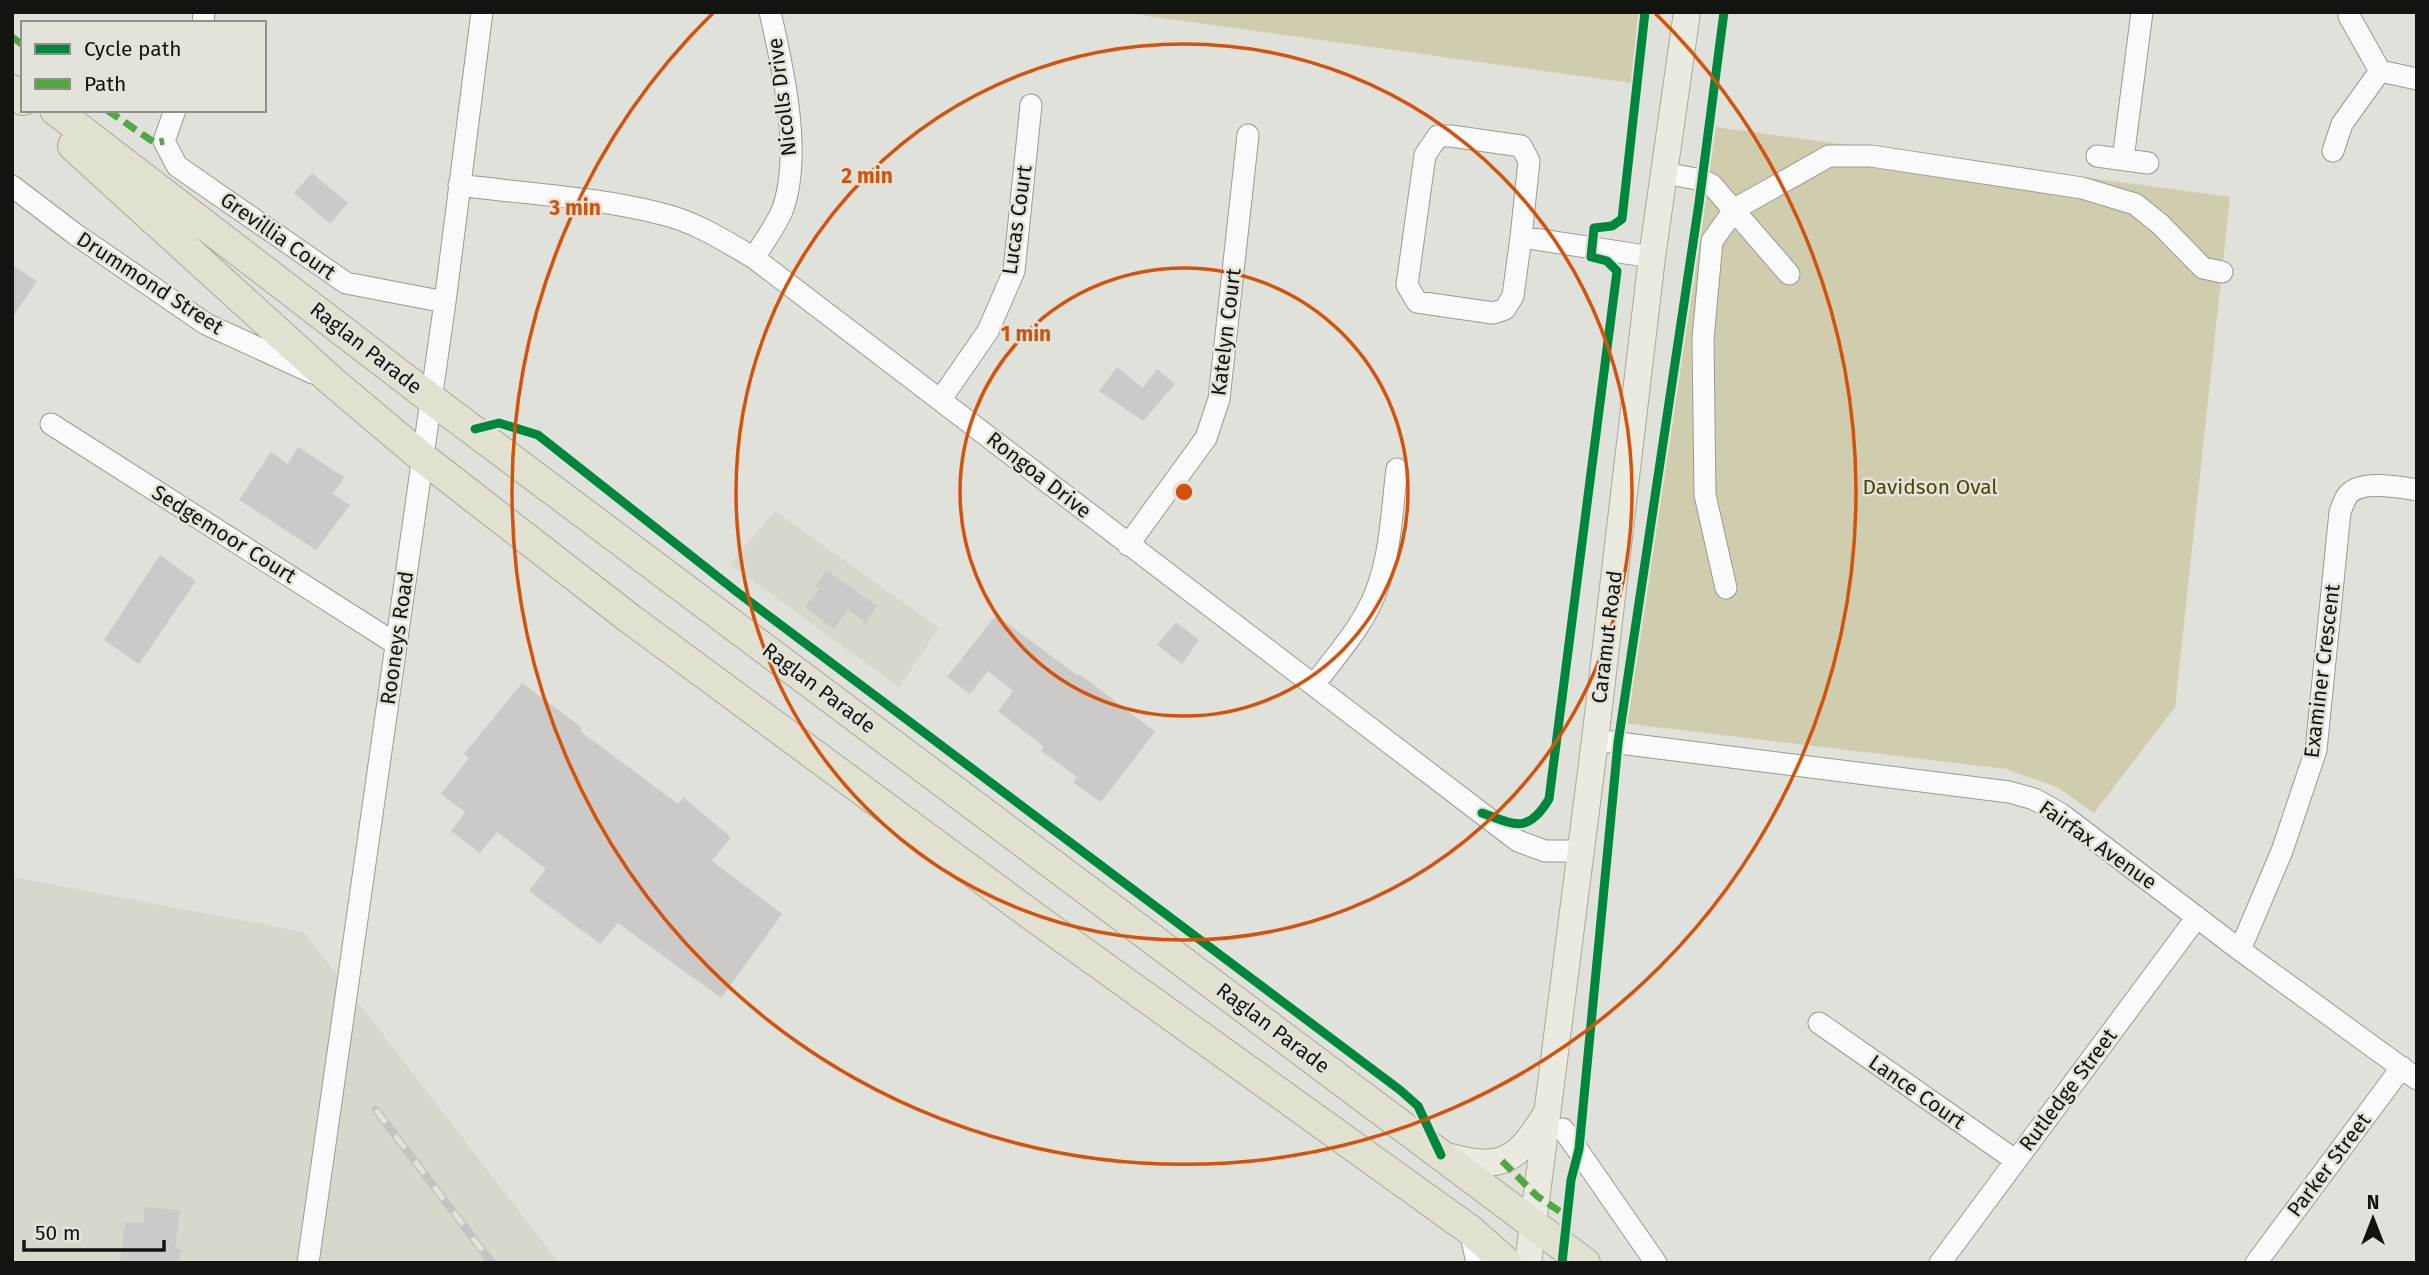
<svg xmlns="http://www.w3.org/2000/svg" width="2429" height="1275" viewBox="0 0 2429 1275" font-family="'Fira Sans',sans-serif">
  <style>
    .built { fill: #d7d7cb }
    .green { fill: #d0cdae }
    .building { fill: #cbcac9 }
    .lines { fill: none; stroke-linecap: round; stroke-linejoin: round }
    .minor-casing { stroke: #999995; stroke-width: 23 }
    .major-casing { stroke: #a9a896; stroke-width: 28 }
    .highway-casing { stroke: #a9a896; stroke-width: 32 }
    .minor { stroke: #fafafa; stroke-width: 21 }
    .major { stroke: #ebeae0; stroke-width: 26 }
    .highway { stroke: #e1e0d1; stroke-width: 30 }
    .rail-casing { stroke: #c3c3c2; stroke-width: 8 }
    .rail { stroke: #e4e3d9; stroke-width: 5; stroke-dasharray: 16; stroke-linecap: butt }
    .quiet { stroke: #51a841; stroke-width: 7; stroke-dasharray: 14 7; stroke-linecap: butt }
    .cycleway-casing { stroke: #e4e3d9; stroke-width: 13 }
    .cycleway { stroke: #00873e; stroke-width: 9 }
    .ring { fill: none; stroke: #d3520c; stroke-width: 3.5 }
    .labels { text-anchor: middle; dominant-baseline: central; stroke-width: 5; stroke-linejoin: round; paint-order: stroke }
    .street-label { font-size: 21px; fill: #13130f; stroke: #e4e3d9 }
    .park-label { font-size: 21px; fill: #4b4508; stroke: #e4e3d9 }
    .centre { fill: #d3520c; stroke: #e4e3d9; stroke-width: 3.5 }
    .ring-label { font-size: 21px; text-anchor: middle; font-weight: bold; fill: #d3520c; stroke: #e4e3d9; stroke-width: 5; stroke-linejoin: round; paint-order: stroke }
  </style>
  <rect width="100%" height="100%" fill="#e1e1dc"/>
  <!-- built -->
  <path class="built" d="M775,511L939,628L899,687L730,564Z
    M12,877L304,932L559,1263H12Z"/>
  <!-- green -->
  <path class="green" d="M1119,12H1645L1638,84Z
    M1716,127L2230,197L2175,707L2094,813L2057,787L2006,769L1622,723Z"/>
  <!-- building -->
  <path class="building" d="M312,173L348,203L330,224L294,193Z
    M12,265L37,281L12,318Z
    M1117,367L1143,388L1157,369L1175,384L1143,421L1099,391Z
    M298,447L344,477L333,494L350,505L316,550L239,500L271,452L288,464Z
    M160,555L196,581L139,664L104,640Z
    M826,570L877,606L866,623L848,610L834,629L805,607L819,589L815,586Z
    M996,615L1078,676L1080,674L1155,732L1101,802L1073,782L1077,777L1041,751L1044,747L998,711L1013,691L988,671L970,694L947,677Z
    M1176,622L1199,640L1182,664L1157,645Z
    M522,683L582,728L580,731L678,804L683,797L731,837L712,861L782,914L721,998L618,923L600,944L529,891L546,869L497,832L480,853L451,831L465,812L441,794L469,758L464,754Z
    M145,1207L180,1210L175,1248L181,1249L179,1263H120L125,1222L143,1223Z"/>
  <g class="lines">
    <defs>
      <path id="minor" d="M2349,16L2380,71L2417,79
        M203,23L204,12
        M175,110L164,141L177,166L346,283L445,302
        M2333,151L2342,124L2380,71
        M2097,156L2148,163
        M2123,159L2142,12
        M1664,173L1702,180L1712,185L1789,274
        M459,185C526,194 597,197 662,214C696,222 725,241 754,258L1518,841L1545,851H1580
        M12,186L75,234L206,324L313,373
        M1521,237L1529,161L1521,146L1451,136H1438L1425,155L1407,285L1417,302L1493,313L1505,309L1513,296L1521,237L1652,257
        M754,258C763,243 775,227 782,211C803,156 783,68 770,12
        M941,399L988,331L1014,271L1031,105
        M51,424L396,644
        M1128,545L1206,438L1219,399L1248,135
        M1726,588L1705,495L1703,339L1712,241L1735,209L1829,156H1871L2082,188L2135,204L2160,224L2203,268L2222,272
        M1314,685C1337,654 1366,623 1378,586C1391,550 1392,508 1397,469
        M1595,740L2009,792L2034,799L2061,814L2240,950L2417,1079
        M2240,950L2282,851L2316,750L2340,512C2342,507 2344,501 2347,496C2359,479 2399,487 2417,490
        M1819,1023L2015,1160
        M1563,1129L1656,1263
        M1470,1230L1477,1263
        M308,1263L445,302L482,12
        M1940,1263L2197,917
        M2256,1263L2402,1067"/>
      <path id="major" d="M1443,1155C1497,1170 1514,1166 1544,1117
        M1528,1263L1595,740L1652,257L1687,12"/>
      <path id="highway" d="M12,90L23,100
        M55,110L430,398L1585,1263
        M73,146L334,383L423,458L629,618L1030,914L1470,1230L1507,1263"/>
    </defs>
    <!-- minor casing -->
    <use href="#minor" class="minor-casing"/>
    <!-- major casing -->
    <use href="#major" class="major-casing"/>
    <!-- highway casing -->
    <use href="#highway" class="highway-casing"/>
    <!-- minor -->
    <use href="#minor" class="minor"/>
    <!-- major -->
    <use href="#major" class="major"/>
    <!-- highway -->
    <use href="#highway" class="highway"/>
    <defs>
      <path id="rail" d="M376,1110L492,1263"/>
    </defs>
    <!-- rail casing -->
    <use href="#rail" class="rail-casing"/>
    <!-- rail -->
    <use href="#rail" class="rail"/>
    <!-- quiet -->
    <path class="quiet" d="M12,37L23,45
      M107,110L155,143L164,141
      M1502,1161L1537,1196L1568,1217"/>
    <defs>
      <path id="cycleway" d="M475,429L499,423L538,435L737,592L1400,1090L1418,1106L1441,1155
        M1482,813C1515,825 1528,834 1549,799L1617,271L1607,261L1591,257L1594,228L1612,226L1622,219L1645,12
        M1562,1263L1571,1180L1579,1149L1618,743L1699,203L1724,12"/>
    </defs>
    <!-- cycleway casing -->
    <use href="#cycleway" class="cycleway-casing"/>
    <!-- cycleway -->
    <use href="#cycleway" class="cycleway"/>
  </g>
  <!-- distance rings -->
  <g class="ring">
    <circle cx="1184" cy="492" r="224"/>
    <circle cx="1184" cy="492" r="448"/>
    <path d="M1655 13A672 672 0 1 1 713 13"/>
  </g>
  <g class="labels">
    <!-- street labels -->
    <g class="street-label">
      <text transform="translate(782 97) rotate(-97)">Nicolls Drive</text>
      <text transform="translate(1017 220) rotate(-82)">Lucas Court</text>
      <text transform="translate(278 236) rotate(35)">Grevillia Court</text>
      <text transform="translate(150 283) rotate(33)">Drummond Street</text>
      <text transform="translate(1226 332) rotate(-83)">Katelyn Court</text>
      <text transform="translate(366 348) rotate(38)">Raglan Parade</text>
      <text transform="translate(1039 475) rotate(38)">Rongoa Drive</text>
      <text transform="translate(224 534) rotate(32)">Sedgemoor Court</text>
      <text transform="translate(1607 637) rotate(-83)">Caramut Road</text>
      <text transform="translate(397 638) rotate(-82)">Rooneys Road</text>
      <text transform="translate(2322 671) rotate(-83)">Examiner Crescent</text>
      <text transform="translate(819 688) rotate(37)">Raglan Parade</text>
      <text transform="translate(2098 845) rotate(35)">Fairfax Avenue</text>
      <text transform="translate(1273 1028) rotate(37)">Raglan Parade</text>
      <text transform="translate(2068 1090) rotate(-53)">Rutledge Street</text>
      <text transform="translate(1917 1092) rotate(35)">Lance Court</text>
      <text transform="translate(2329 1165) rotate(-53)">Parker Street</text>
    </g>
    <!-- park labels -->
    <g class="park-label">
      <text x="1930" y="487">Davidson Oval</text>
    </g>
  </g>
  <circle cx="1184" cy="492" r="10" class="centre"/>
  <g class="ring-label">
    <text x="867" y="183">2 min</text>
    <text x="575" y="215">3 min</text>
    <text x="1026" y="341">1 min</text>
  </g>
  <!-- border -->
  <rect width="2429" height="1275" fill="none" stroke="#13130f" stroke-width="28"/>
  <!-- legend -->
  <rect x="21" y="21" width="245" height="91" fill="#e4e3d9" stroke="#909088" stroke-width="2"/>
  <rect x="35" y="44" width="35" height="10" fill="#00873e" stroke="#909088" stroke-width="2"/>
  <text x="84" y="56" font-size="21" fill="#13130f">Cycle path</text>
  <rect x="35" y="79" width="35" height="10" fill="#51a841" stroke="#909088" stroke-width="2"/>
  <text x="84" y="91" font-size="21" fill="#13130f">Path</text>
  <!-- north arrow -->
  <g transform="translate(2373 1219)" stroke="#e4e3d9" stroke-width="5" paint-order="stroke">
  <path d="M0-5L12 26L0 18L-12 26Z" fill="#13130f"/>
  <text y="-10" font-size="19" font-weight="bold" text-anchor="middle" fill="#13130f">N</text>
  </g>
  <!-- scale -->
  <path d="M24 1240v10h140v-10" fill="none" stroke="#13130f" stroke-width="3.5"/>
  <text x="35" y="1240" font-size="21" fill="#13130f" stroke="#e4e3d9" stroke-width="5" paint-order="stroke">50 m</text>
</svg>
